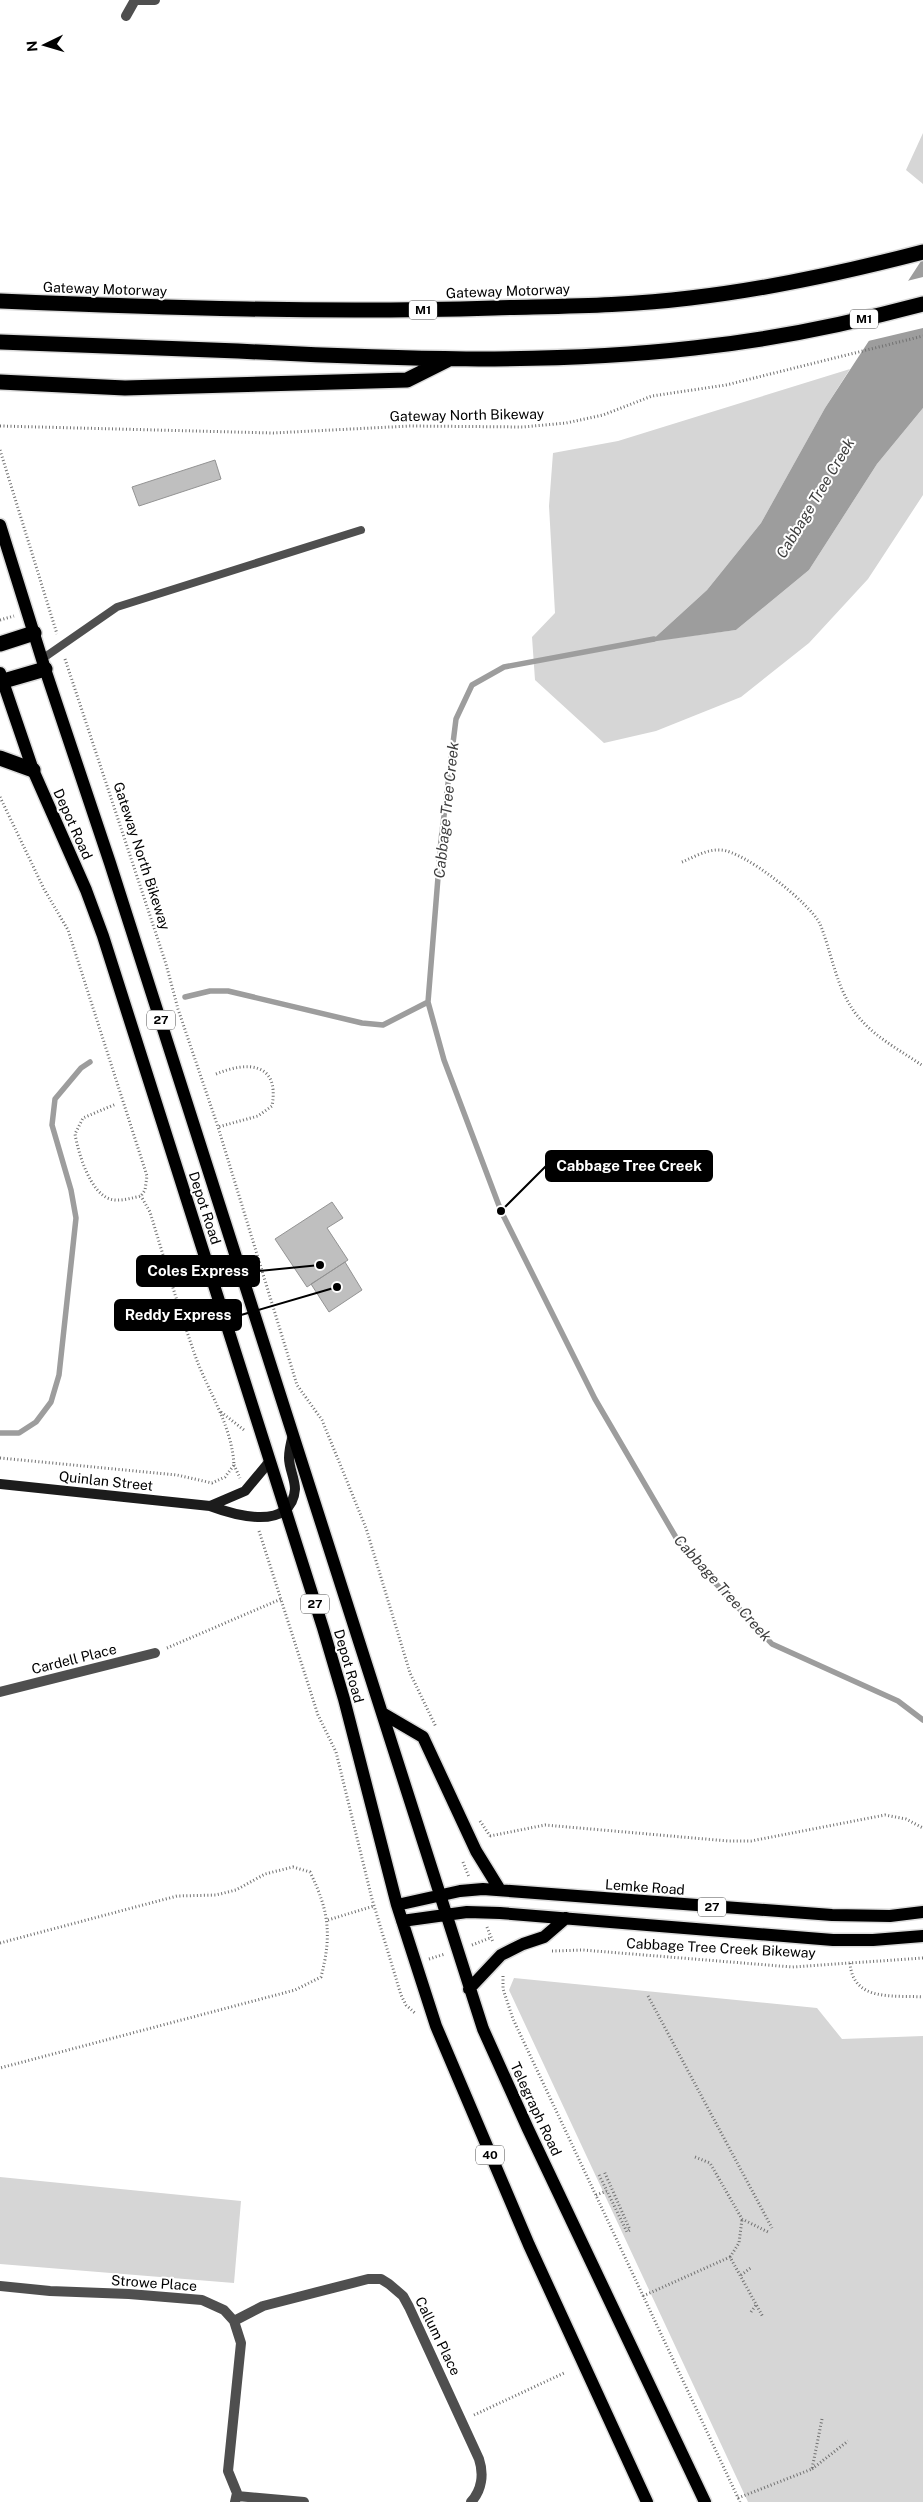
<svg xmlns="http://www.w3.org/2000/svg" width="923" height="2502" viewBox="0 0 923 2502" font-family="'Public Sans',sans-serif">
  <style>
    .green { fill: #d6d6d6 }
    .water { fill: #9d9d9d }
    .pier { fill: #fff }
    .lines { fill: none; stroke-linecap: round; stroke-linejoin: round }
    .stream { stroke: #9d9d9d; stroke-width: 5.5 }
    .building { fill: #bfbfbf; stroke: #939393 }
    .primary-casing { stroke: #dbdbdb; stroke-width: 15 }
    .highway-casing { stroke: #dbdbdb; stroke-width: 18 }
    .path { stroke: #717171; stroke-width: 3; stroke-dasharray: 1 2.5; stroke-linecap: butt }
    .lane { stroke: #4f4f4f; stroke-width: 8 }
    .street { stroke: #4f4f4f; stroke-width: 10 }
    .secondary { stroke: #1c1c1c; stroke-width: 10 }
    .primary { stroke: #000; stroke-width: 12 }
    .highway { stroke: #000; stroke-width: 15 }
    .labels { text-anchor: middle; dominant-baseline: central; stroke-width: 4; stroke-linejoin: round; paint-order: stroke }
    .shield { fill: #fff; stroke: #4c4c4c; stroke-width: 1 }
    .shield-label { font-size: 12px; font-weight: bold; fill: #000 }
    .street-label { font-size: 14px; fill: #000; stroke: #fff }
    .water-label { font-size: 15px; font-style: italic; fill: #3e3e3e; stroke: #fff }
    .leader { fill: none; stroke: #000; stroke-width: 2 }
    .callout-dot { fill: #000; stroke: #fff; stroke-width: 2 }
    .callout { fill: #000; stroke: #000; stroke-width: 2 }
    .callout-label { font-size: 15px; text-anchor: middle; font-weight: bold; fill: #fff }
  </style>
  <rect width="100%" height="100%" fill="#fff"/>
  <!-- green -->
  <path class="green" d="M923,133V184L906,170Z
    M850,369L825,408L761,523L707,590L651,641L736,630L809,570L877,464L923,408V495L868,579L809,643L741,697L656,731L604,743L535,680L532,637L555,613L549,506L553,453L618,441Z
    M514,1978L817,2008L842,2039L923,2036V2502H748L509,1990Z
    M0,2177L241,2201L234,2283L0,2264Z"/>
  <!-- water -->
  <path class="water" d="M923,258V408L877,464L809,570L736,630L650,642L707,590L761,523L825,408Z"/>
  <!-- pier -->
  <path class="pier" d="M923,277V328L864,342L903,282Z"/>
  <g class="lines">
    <!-- stream -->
    <path class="stream" d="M654,639L504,667L472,685L456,719L441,840L428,1002L444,1060L501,1211L595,1399L681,1546L772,1644L898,1701L923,1720
      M185,997L210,991H228L362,1023L383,1025L428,1002
      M0,1433H19L36,1422L51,1402L59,1375L76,1218L71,1190L52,1125L55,1099L81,1068L90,1062"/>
  </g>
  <!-- building -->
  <path class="building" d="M215,460L221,479L139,506L132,487Z
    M332,1202L343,1218L327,1228L348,1260L307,1287L275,1239Z
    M345,1262L362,1290L329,1312L311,1284Z"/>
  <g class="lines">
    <defs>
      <path id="primary" d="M0,525L45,669L110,863L483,2029L528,2129L705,2502
        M0,673L33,770L86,890L103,936L323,1628L344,1699L397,1905L436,2026L529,2245L647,2502
        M382,1713L423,1737L476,1851L500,1890
        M397,1905L460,1891L483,1889L832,1915L890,1916L923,1912
        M402,1921L467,1912L500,1913L833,1940H873L923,1936
        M469,1989L501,1955L523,1944L544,1937L566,1918"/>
      <path id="highway" d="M0,301C165,308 329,313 494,308C559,306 625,306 690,298C769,289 846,272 923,252
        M0,342C79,345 158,348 238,351C389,359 543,365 694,348C771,340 848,324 923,304
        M0,382L125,388L407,380L447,360
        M0,644L34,633
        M0,682L45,669
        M0,758L33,770"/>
    </defs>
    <!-- primary casing -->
    <use href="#primary" class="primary-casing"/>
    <!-- highway casing -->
    <use href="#highway" class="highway-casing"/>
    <!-- path -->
    <path class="path" d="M0,426L273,433L410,426L523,427L566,423L603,415L652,396L726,385L923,336
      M0,450L57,634
      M0,620L14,616
      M65,659L166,964L178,1009L218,1127L297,1385L322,1420L366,1528L410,1673L436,1727
      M0,797L44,889L68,930L147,1176L145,1190L141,1196C132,1198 119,1202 110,1199C90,1193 78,1152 75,1134L83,1118L116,1104
      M682,862C694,857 707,849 721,850C744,851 810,903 820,924C833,956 837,995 862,1021C878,1039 903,1052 923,1066
      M216,1074C247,1061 280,1062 272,1106L258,1116L218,1127
      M221,1412L244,1430
      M0,1458L177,1475L212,1483L225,1477L234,1465C232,1426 209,1393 196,1358C179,1310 165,1261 150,1212L141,1196
      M234,1465L240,1478
      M259,1531L318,1715L336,1752L372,1899L401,1995L406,2005L416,2014
      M167,1648L281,1599
      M480,1821L490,1836
      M490,1836L545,1825L728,1841H751L885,1815L906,1819L923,1828
      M463,1862L469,1877
      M328,1920L374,1906
      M487,1927L493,1942
      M0,1943L177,1896L216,1895L236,1890L265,1874L293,1867L310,1872C329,1911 332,1935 321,1977L295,1990L0,2068
      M472,1945L490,1938
      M552,1951L583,1950L792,1967L923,1958
      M429,1959L445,1954
      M850,1963C853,2002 893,1995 923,1997
      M503,1976V1989L513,2019L740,2502
      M648,1996L772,2228
      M695,2157L710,2163L742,2219L768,2232
      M599,2175L607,2191
      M596,2195L607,2191L627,2232L630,2230L604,2171
      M730,2257L739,2243L742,2219
      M741,2275L752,2267
      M643,2296L730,2257L763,2317
      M751,2312L756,2305
      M474,2415L564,2373
      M812,2469L848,2441
      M738,2498L812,2469L822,2419"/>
    <!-- lane -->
    <path class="lane" d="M42,659L117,607L361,530"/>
    <!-- street -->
    <path class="street" d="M139,0H155
      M126,16L135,0
      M0,1692L155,1653
      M0,2286L50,2291L129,2294L202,2300L224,2310L234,2321L241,2343L228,2471L237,2493L235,2502
      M234,2321L263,2306L368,2279H381L389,2284L403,2296L409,2307L479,2459C484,2474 482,2490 471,2502
      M237,2496L304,2502"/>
    <!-- secondary -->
    <path class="secondary" d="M0,1484L210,1506C234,1515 292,1532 295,1489C295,1479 289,1468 289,1458C289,1450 291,1442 293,1435
      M210,1506L245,1491L270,1461"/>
    <!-- primary -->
    <use href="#primary" class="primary"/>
    <!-- highway -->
    <use href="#highway" class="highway"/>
  </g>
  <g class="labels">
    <!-- shield labels -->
    <g class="shield">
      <rect x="409" y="300.5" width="28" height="19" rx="4"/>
      <rect x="850" y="309.5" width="28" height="19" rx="4"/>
      <rect x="147" y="1010.5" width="28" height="19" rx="4"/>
      <rect x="301" y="1594.5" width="28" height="19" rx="4"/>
      <rect x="698" y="1897.5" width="28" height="19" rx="4"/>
      <rect x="476" y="2145.5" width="28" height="19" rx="4"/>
    </g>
    <g class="shield-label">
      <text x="423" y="310">M1</text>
      <text x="864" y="319">M1</text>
      <text x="161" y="1020">27</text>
      <text x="315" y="1604">27</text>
      <text x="712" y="1907">27</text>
      <text x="490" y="2155">40</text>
    </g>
    <!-- street labels -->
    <g class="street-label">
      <text transform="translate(105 289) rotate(2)">Gateway Motorway</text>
      <text transform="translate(508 291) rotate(-2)">Gateway Motorway</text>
      <text transform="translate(467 415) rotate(-1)">Gateway North Bikeway</text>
      <text transform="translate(73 824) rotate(66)">Depot Road</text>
      <text transform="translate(142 856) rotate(72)">Gateway North Bikeway</text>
      <text transform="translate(205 1208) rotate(72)">Depot Road</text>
      <text transform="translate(106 1481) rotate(6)">Quinlan Street</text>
      <text transform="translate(74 1659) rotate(-14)">Cardell Place</text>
      <text transform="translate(349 1666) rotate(74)">Depot Road</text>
      <text transform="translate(645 1887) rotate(4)">Lemke Road</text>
      <text transform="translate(721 1948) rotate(3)">Cabbage Tree Creek Bikeway</text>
      <text transform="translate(536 2109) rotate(65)">Telegraph Road</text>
      <text transform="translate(154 2283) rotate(4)">Strowe Place</text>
      <text transform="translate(438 2336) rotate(64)">Callum Place</text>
    </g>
    <!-- water labels -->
    <g class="water-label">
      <text transform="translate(815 498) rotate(-59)">Cabbage Tree Creek</text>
      <text transform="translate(446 810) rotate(-84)">Cabbage Tree Creek</text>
      <text transform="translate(723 1588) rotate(48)">Cabbage Tree Creek</text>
    </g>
  </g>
  <!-- callouts -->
  <path class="leader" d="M501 1211L546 1166M320 1265L259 1271M337 1287L241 1315"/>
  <g class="callout-dot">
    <circle cx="501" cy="1211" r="5"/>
    <circle cx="320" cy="1265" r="5"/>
    <circle cx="337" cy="1287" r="5"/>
  </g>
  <g class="callout">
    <rect x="546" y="1151" width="166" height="30" rx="5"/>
    <rect x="137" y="1256" width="122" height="30" rx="5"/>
    <rect x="115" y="1300" width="126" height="30" rx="5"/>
  </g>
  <g class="callout-label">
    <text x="629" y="1171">Cabbage Tree Creek</text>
    <text x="198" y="1276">Coles Express</text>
    <text x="178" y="1320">Reddy Express</text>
  </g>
  <!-- north arrow -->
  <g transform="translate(45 45) rotate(265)" stroke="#ffffff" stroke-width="4" paint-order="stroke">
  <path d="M0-4L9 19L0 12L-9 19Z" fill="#000000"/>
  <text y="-8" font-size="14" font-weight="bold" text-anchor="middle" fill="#000000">N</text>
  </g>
</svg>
